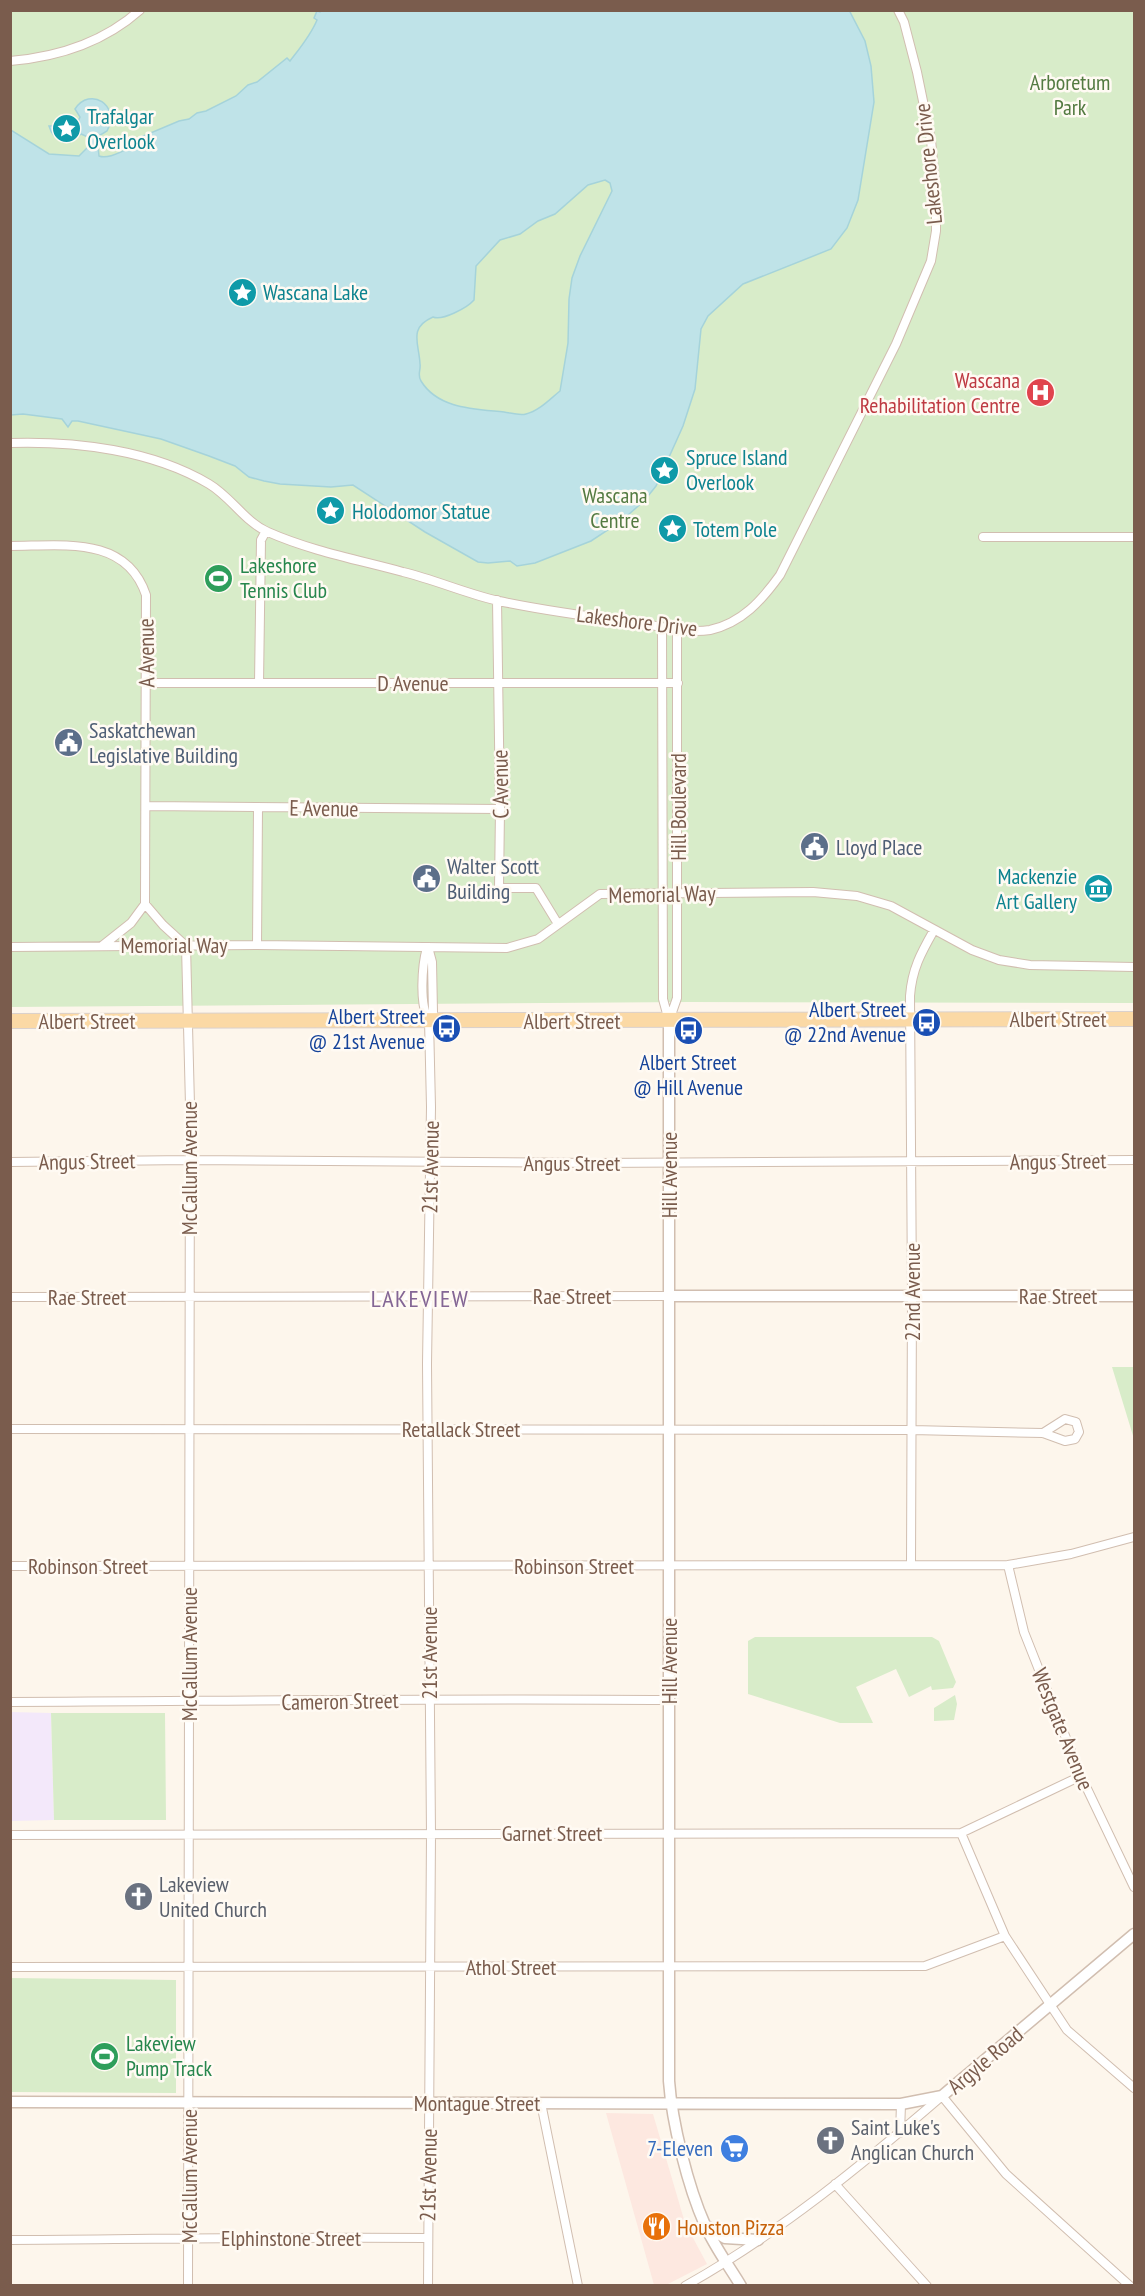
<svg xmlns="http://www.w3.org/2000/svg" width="1145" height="2296" viewBox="0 0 1145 2296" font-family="'PT Sans Narrow',sans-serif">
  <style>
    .commercial { fill: #fde8e0 }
    .education { fill: #f3e8fa }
    .green { fill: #d8ecc9 }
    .water { fill: #bfe3e8; stroke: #a5d3da; stroke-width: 1.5; fill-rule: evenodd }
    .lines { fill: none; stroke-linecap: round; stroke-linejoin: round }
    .minor-casing { stroke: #d1beb0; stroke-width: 10 }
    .tertiary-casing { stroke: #d1beb0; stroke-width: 13 }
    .primary-casing { stroke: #dad1cd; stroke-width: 16 }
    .minor { stroke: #fff; stroke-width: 8 }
    .tertiary { stroke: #fff; stroke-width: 10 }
    .primary { stroke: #fbd9a5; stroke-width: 14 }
    .labels { text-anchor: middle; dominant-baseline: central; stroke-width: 5; stroke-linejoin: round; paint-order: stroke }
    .park-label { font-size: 22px; fill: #537a41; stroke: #fffaf3 }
    .culture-label { font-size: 22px; fill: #0d838f; stroke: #fffaf3; text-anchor: start }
    .street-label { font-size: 22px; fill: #7a5c4d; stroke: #fffaf3 }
    .health-label { font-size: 22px; fill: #be3a42; stroke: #fffaf3; text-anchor: end }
    .leisure-label { font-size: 22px; fill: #27864d; stroke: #fffaf3; text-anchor: start }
    .service-label { font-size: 22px; fill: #4e5e75; stroke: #fffaf3; text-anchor: start }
    .transit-label { font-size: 22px; fill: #164399; stroke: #fffaf3; text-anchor: end }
    .worship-label { font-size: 22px; fill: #5b616d; stroke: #fffaf3; text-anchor: start }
    .shop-label { font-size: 22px; fill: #366cbe; stroke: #fffaf3; text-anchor: end }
    .food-label { font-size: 22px; fill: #c56008; stroke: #fffaf3; text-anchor: start }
    .neighbourhood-label { font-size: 24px; letter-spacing: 1.5px; fill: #846695; stroke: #fffaf3 }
  </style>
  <rect width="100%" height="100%" fill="#fdf6ec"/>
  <!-- commercial -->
  <path class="commercial" d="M606,2113L653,2114L685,2223L707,2264L666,2285H654Z"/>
  <!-- education -->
  <path class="education" d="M10,1712L51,1713L54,1820L11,1821Z"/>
  <!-- green -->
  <path class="green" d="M10,11H1134V1003L690,1002L11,1007Z
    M1112,1367H1134V1439Z
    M755,1637H932L939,1641L956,1682L953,1688L932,1690L931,1686L909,1697L896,1669L856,1687L873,1723H840L748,1694V1641Z
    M955,1695L957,1704L954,1720L934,1721V1708Z
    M51,1713H165L166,1820H54Z
    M11,1978L176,1980V2093L11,2092Z"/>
  <!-- water -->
  <path class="water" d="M321,11L849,10L865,41L871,66L874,102L858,200L847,228L831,249L743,284L708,316L701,329L695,389L683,426L656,486L644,501L620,522L591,541L535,563L517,566L510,561L488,563L478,562L425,532L353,485L331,487L280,484L264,481L249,477L235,466L209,456L161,439L78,421H72L68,427L62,419L23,414L11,415V130L49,154L79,156L87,148L88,137L81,134C69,145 54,143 49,126H76L80,117L75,109C90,86 121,105 107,131L97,137L99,156C110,160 131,147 141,140V137L179,121L189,119L197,113L206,111L236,96L248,85L257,82L287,58L290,61C300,48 311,35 317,20L314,18L317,11L320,12ZM605,180L610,183L612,191L580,256L572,278L569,299L568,343L560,391C550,399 539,411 526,414C520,416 511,413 504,412C475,409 438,409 421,381C417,375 421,370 420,364C419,343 408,328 433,317C442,321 467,308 474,300L476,266L500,240L520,234L538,221L555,214L588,185Z"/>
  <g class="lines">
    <defs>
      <path id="minor" d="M10,61C58,57 104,42 140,10
        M10,443C76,441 152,450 209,484C231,497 245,522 268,532C311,551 359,560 403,572C436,580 467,594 499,601C545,611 592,617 638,623C661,626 687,634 710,630C742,623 762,600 780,575L896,344L931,261L936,231V193L931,140L917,72L904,22L898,10
        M983,537H1134
        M10,546C62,546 126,535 146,595L145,904L131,923L102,946
        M497,600L500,809L499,888H536L558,924
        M662,627L663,999L669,1021
        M147,683H678
        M259,683L261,540L266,531
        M147,806L500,809
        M145,904L163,925L186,946L190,1105L188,2286
        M257,945L258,807
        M10,947L257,945L507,948L538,939L600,894L813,892L857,896L891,906L972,950L999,960L1030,965L1134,967
        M428,947L432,962L433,1012L429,1020L431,1107L427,1364L431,1834L428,2286
        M427,948C422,965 419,1006 429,1020
        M669,1021L677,998V629
        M10,1162L189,1160L596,1163L1134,1160
        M10,1297L669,1296
        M10,1429L912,1430L1043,1433L1065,1441L1075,1439L1079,1432L1076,1422L1065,1419L1043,1433
        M911,1565L912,1296L910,996C912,969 921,953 934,930
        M1008,1565L1024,1632L1081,1776L1134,1887
        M10,1566L1008,1565L1071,1554L1134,1537
        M10,1702C230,1701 450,1698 669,1700
        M961,1833L1005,1936L1067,2030L1134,2088
        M10,1835L961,1833L1081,1776
        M10,1967L925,1966L1005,1936
        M541,2103L578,2286
        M900,2133L901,2104
        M835,2184L927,2286
        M10,2240C149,2239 288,2237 427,2238
        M685,2286C778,2234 862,2165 942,2096L1006,2174L1130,2286"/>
      <path id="tertiary" d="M669,1021V2081C672,2123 688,2187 705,2225C714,2246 729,2266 741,2286
        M669,1296H1134
        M10,2102L901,2104L942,2096L1134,1934
        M705,2225L725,2238L758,2240"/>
      <path id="primary" d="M10,1021L1134,1019"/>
    </defs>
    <!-- minor casing -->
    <use href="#minor" class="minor-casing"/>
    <!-- tertiary casing -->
    <use href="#tertiary" class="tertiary-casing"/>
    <!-- primary casing -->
    <use href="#primary" class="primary-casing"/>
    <!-- minor -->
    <use href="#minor" class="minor"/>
    <!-- tertiary -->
    <use href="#tertiary" class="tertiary"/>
    <!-- primary -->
    <use href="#primary" class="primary"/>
  </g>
  <!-- icons -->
  <defs>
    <symbol id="sight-disc" viewBox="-11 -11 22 22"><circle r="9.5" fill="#0f9aa8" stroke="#fffaf3"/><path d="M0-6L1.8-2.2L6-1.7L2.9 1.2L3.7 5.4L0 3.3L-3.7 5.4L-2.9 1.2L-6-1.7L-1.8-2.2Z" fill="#fff"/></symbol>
    <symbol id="hospital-disc" viewBox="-11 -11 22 22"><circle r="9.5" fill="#e0444e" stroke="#fffaf3"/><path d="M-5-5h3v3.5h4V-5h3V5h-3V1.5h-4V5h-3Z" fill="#fff"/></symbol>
    <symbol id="stadium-disc" viewBox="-11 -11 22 22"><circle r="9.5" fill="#2e9e5b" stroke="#fffaf3"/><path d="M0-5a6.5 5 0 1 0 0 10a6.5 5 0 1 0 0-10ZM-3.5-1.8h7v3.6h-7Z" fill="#fff"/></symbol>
    <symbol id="civic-disc" viewBox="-11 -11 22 22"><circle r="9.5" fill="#5c6f8a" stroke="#fffaf3"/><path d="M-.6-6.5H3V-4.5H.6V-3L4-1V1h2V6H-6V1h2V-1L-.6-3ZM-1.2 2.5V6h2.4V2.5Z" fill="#fff"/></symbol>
    <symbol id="museum-disc" viewBox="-11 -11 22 22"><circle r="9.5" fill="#0f9aa8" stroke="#fffaf3"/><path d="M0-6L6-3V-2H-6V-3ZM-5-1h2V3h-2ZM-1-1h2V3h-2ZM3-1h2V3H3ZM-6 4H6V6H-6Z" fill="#fff"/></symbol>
    <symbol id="bus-disc" viewBox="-11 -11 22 22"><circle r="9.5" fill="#1a4fb4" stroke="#fffaf3"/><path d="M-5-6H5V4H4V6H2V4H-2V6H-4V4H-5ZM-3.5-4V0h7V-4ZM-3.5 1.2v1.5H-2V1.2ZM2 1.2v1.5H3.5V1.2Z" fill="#fff"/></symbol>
    <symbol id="church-disc" viewBox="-11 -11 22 22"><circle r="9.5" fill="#6b7280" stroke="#fffaf3"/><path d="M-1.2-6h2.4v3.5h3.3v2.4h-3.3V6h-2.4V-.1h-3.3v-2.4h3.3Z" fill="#fff"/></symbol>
    <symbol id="supermarket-disc" viewBox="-11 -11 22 22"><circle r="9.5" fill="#3f7fe0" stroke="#fffaf3"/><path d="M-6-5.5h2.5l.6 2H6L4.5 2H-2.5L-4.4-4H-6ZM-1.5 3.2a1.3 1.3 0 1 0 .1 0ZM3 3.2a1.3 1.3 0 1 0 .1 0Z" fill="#fff"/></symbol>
    <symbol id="restaurant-disc" viewBox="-11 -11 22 22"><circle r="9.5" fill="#e8710a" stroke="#fffaf3"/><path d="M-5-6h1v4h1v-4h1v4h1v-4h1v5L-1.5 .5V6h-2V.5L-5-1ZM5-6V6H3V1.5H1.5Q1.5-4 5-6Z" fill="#fff"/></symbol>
  </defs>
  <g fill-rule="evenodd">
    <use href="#sight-disc" x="50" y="112" width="33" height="33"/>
    <use href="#sight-disc" x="226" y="276" width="33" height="33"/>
    <use href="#hospital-disc" x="1024" y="376" width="33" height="33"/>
    <use href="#sight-disc" x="648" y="454" width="33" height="33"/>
    <use href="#sight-disc" x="314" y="494" width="33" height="33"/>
    <use href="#sight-disc" x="656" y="512" width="33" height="33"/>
    <use href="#stadium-disc" x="202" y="562" width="33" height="33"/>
    <use href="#civic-disc" x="52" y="726" width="33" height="33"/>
    <use href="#civic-disc" x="798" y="830" width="33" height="33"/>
    <use href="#civic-disc" x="410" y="862" width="33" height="33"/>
    <use href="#museum-disc" x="1082" y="872" width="33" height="33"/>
    <use href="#bus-disc" x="910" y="1006" width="33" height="33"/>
    <use href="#bus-disc" x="430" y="1012" width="33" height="33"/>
    <use href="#bus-disc" x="672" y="1014" width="33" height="33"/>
    <use href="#church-disc" x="122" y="1880" width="33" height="33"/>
    <use href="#stadium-disc" x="88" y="2040" width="33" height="33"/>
    <use href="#church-disc" x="814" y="2124" width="33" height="33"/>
    <use href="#supermarket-disc" x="718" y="2132" width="33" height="33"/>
    <use href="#restaurant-disc" x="640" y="2210" width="33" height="33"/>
  </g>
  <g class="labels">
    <!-- park labels -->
    <g class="park-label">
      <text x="1070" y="82">Arboretum<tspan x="1070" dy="25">Park</tspan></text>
      <text x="615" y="495">Wascana<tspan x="615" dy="25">Centre</tspan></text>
    </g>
    <!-- culture labels -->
    <g class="culture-label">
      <text x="87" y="116">Trafalgar<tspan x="87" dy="25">Overlook</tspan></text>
      <text x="263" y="292">Wascana Lake</text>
      <text x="686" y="457">Spruce Island<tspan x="686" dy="25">Overlook</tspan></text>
      <text x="352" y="511">Holodomor Statue</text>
      <text x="693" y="529">Totem Pole</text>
      <text x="1077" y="876" text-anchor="end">Mackenzie<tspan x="1077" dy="25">Art Gallery</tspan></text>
    </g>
    <!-- street labels -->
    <g class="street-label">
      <text transform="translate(928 164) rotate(-96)">Lakeshore Drive</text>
      <text transform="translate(637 621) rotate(7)">Lakeshore Drive</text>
      <text transform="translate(146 653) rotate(-91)">A Avenue</text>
      <text x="413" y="683">D Avenue</text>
      <text transform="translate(500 784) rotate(-91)">C Avenue</text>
      <text transform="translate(678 807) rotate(-90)">Hill Boulevard</text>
      <text transform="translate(324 808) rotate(1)">E Avenue</text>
      <text transform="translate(662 894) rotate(-1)">Memorial Way</text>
      <text x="174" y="945">Memorial Way</text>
      <text x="1058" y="1019">Albert Street</text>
      <text x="87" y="1021">Albert Street</text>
      <text x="572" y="1021">Albert Street</text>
      <text transform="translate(87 1161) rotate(-1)">Angus Street</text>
      <text transform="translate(1058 1161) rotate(-1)">Angus Street</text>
      <text x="572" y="1163">Angus Street</text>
      <text transform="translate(430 1167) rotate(-89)">21st Avenue</text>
      <text transform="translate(189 1168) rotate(-90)">McCallum Avenue</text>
      <text transform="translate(669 1175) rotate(-90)">Hill Avenue</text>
      <text transform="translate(912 1292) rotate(-90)">22nd Avenue</text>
      <text x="572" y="1296">Rae Street</text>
      <text x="1058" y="1296">Rae Street</text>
      <text x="87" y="1297">Rae Street</text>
      <text x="461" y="1429">Retallack Street</text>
      <text x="88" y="1566">Robinson Street</text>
      <text x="574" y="1566">Robinson Street</text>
      <text transform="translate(429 1653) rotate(-90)">21st Avenue</text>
      <text transform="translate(189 1654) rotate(-90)">McCallum Avenue</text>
      <text transform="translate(669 1661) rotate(-90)">Hill Avenue</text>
      <text transform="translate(340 1701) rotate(-1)">Cameron Street</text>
      <text transform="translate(1063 1729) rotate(68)">Westgate Avenue</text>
      <text x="552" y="1833">Garnet Street</text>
      <text x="511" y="1967">Athol Street</text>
      <text transform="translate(985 2060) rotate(-40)">Argyle Road</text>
      <text x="477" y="2103">Montague Street</text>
      <text transform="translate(428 2175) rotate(-89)">21st Avenue</text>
      <text transform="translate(189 2176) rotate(-90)">McCallum Avenue</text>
      <text x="291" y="2238">Elphinstone Street</text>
    </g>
    <!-- health labels -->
    <g class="health-label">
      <text x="1020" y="380">Wascana<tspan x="1020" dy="25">Rehabilitation Centre</tspan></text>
    </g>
    <!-- leisure labels -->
    <g class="leisure-label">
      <text x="240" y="565">Lakeshore<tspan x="240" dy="25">Tennis Club</tspan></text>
      <text x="126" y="2043">Lakeview<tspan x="126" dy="25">Pump Track</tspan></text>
    </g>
    <!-- service labels -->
    <g class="service-label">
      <text x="89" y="730">Saskatchewan<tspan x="89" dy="25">Legislative Building</tspan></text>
      <text x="836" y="847">Lloyd Place</text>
      <text x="447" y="866">Walter Scott<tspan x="447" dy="25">Building</tspan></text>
    </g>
    <!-- transit labels -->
    <g class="transit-label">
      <text x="906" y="1009">Albert Street<tspan x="906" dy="25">@ 22nd Avenue</tspan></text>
      <text x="425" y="1016">Albert Street<tspan x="425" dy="25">@ 21st Avenue</tspan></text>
      <text x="688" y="1062" text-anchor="middle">Albert Street<tspan x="688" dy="25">@ Hill Avenue</tspan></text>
    </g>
    <!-- worship labels -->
    <g class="worship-label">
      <text x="159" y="1884">Lakeview<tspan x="159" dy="25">United Church</tspan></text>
      <text x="851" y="2127">Saint Luke's<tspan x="851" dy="25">Anglican Church</tspan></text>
    </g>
    <!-- shop labels -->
    <g class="shop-label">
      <text x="713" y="2148">7-Eleven</text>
    </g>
    <!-- food labels -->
    <g class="food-label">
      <text x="677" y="2227">Houston Pizza</text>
    </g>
    <!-- neighbourhood labels -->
    <g class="neighbourhood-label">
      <text x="420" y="1298">LAKEVIEW</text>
    </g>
  </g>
  <!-- border -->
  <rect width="1145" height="2296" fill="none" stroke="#7a5c4d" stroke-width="24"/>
</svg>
